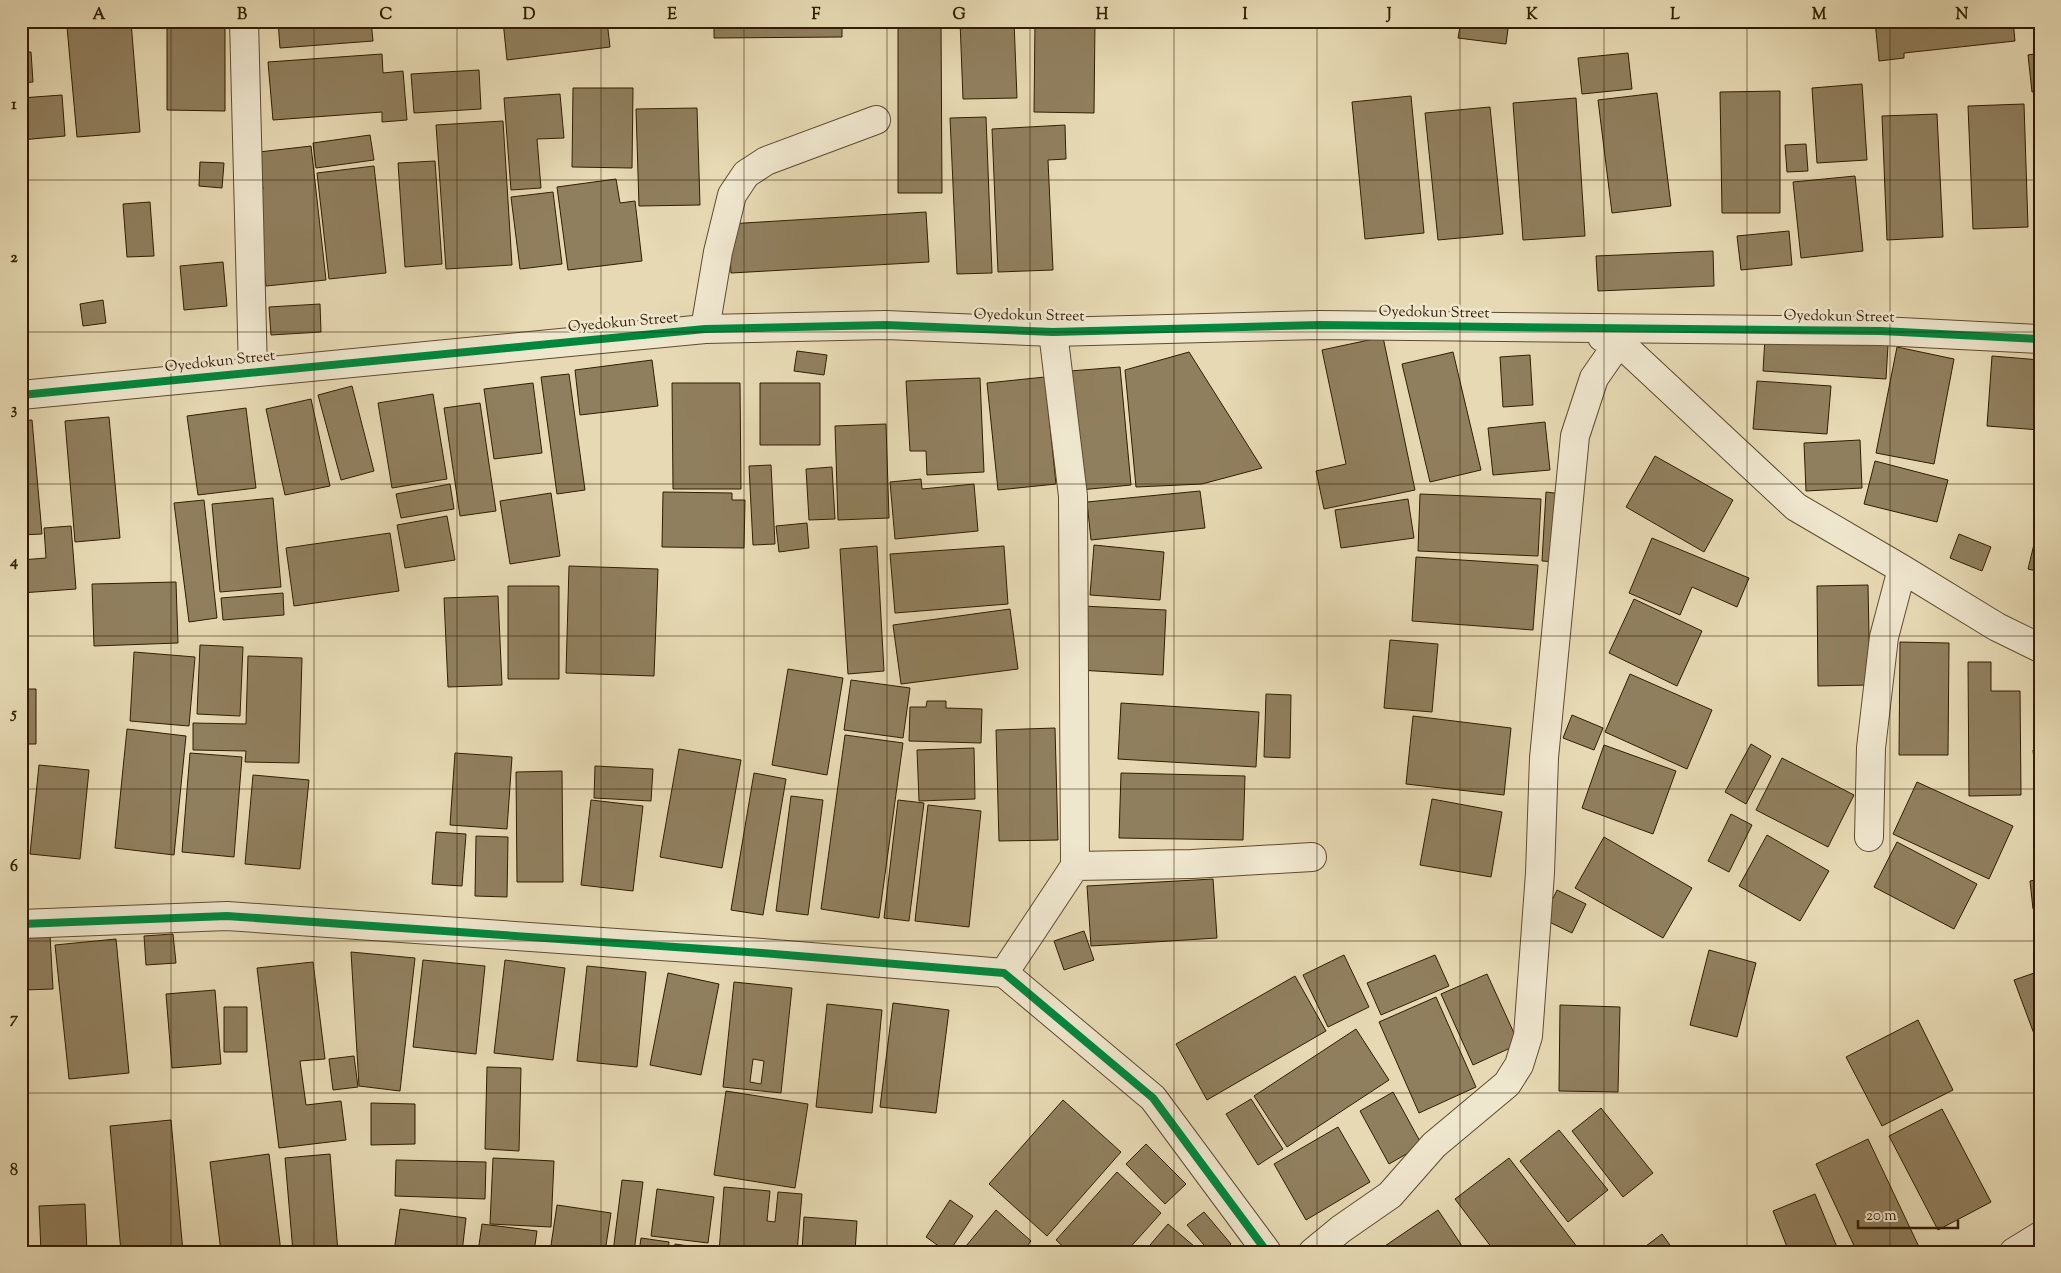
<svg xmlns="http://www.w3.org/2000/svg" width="2061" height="1273" viewBox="0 0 2061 1273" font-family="'Sorts Mill Goudy',serif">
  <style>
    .building { fill: #907f5e; stroke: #321d01; fill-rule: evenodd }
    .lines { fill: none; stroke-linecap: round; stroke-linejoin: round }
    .minor-casing { stroke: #5f4c2e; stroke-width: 30 }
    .tertiary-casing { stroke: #5f4c2e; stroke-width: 30 }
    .minor { stroke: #efe6ce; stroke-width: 28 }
    .tertiary { stroke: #efe6ce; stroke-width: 28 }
    .cycleway-casing { stroke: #efe6ce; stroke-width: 11 }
    .cycleway { stroke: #00873e; stroke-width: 8 }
    .grid { fill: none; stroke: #321d01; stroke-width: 1; stroke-opacity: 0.55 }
    .labels { text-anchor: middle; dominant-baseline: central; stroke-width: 5; stroke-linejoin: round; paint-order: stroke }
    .street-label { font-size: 15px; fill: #321d01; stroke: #efe6ce }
    .neatline { fill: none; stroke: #321d01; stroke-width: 2 }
    .grid-label { font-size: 16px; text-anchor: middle; font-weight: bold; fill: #321d01 }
  </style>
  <rect width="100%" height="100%" fill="#e6d9b3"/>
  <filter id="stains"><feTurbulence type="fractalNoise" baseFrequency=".004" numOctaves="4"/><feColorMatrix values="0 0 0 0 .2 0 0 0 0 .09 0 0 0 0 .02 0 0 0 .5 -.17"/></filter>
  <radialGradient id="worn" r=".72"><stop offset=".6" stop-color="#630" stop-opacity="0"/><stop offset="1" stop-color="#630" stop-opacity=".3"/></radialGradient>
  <!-- building -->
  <path class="building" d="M167,21H225V111L167,110Z
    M278,21H371L373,41L280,48Z
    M503,21H607L610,47L507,60Z
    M714,21H842V37L714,38Z
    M960,21H1014L1017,98L963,99Z
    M1035,21H1095L1094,113L1034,112Z
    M1461,21H1509L1506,44L1458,38Z
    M1875,21H2013L2015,41L1904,53V58L1879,61Z
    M131,22L140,132L77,137L67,27Z
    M898,23H941L942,193H898Z
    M21,52H31L33,82L21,83Z
    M1628,53L1632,89L1582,94L1578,58Z
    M2040,53V91L2032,92L2028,55Z
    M382,54L383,73L403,71L407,120L382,122V112L273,120L268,62Z
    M479,70L481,109L414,113L411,74Z
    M1862,84L1867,160L1817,163L1812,88Z
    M573,88H633L632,168L572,167Z
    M1780,91V213H1722L1720,92Z
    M1657,93L1671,206L1612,213L1598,100Z
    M560,94L564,138L537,139L541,188L511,190L504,98Z
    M62,95L65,136L21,140V98Z
    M1411,96L1424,233L1365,239L1352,102Z
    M1576,98L1585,236L1523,240L1513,103Z
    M2024,104L2028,227L1973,229L1968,106Z
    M1490,107L1503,234L1438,240L1425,113Z
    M697,108L700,205L639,206L636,109Z
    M1937,114L1943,237L1887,240L1882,116Z
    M986,117L992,273L957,274L950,118Z
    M503,121L512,265L446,269L436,125Z
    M1065,125L1066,159L1048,160L1053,270L998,272L992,129Z
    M370,135L374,160L316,168L313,143Z
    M1806,144L1808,171L1787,172L1785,145Z
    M311,146L326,280L266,286L259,224V189H263L259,152Z
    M435,161L442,264L405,267L398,163Z
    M200,162L224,163L222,188L199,186Z
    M374,166L386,273L329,279L317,173Z
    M1855,176L1863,251L1801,258L1793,182Z
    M616,179L620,203L635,201L642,261L568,270L557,187Z
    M553,192L562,264L520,269L511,197Z
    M150,202L154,256L127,257L123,204Z
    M926,212L929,262L731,273L728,224Z
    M1789,231L1792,265L1741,270L1737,236Z
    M1713,251L1714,286L1598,291L1596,256Z
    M223,262L227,306L184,310L180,266Z
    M103,300L106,323L83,326L80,304Z
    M320,304L321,332L271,335L269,307Z
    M1383,337L1415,490L1324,509L1316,471L1346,464L1322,350Z
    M1765,337L1888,345L1886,379L1763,371Z
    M1897,347L1954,359L1934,464L1876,453Z
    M797,351L827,355L824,375L794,371Z
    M1189,352L1262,468L1202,484L1136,487L1125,370Z
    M1453,352L1481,470L1430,482L1402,364Z
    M1530,355L1533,405L1503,407L1500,357Z
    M1992,356L2040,360V430L1987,426Z
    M652,360L658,406L580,415L575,370Z
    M1120,367L1131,485L1080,490L1070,371Z
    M569,374L585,490L557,494L541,377Z
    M1045,377L1056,484L998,490L987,383Z
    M980,378L984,472L927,475L926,451H910L906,381Z
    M1757,381L1831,386L1827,434L1753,429Z
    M533,383L542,453L494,459L484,389Z
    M672,383H740L741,489H673Z
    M760,383H820V445H760Z
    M352,386L374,471L341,480L318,395Z
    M433,394L447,479L392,488L378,403Z
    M311,399L330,486L285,495L266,409Z
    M480,403L496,511L460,516L444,408Z
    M246,408L256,488L198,495L187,416Z
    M109,417L120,538L75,542L65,421Z
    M32,420L42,534L21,535V421Z
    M1545,422L1550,470L1493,475L1488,428Z
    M886,424L889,518L838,520L835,426Z
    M1860,440L1862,488L1806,491L1804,443Z
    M1655,456L1733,500L1704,552L1626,507Z
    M1875,461L1948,480L1937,522L1864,504Z
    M771,465L775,544L753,545L749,466Z
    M832,467L835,519L809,520L806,469Z
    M921,479L922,489L974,484L978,531L895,539L890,482Z
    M450,484L454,509L401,518L396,494Z
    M1200,491L1205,528L1091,540L1087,502Z
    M663,492L732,493V500H745L744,548L662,547Z
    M1546,492L1562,494L1558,562L1542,561Z
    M551,493L560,556L510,564L500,501Z
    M1420,494L1541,499L1538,556L1418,551Z
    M273,498L281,587L220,592L212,504Z
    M1408,499L1414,538L1341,548L1335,510Z
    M204,500L217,618L189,622L174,503Z
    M447,516L455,560L405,568L397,525Z
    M807,523L809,548L779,552L776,526Z
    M71,526L76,589L21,593V560L46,558L44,528Z
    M390,533L399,591L294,606L286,548Z
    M1959,534L1991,547L1982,571L1950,558Z
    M1652,538L1749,578L1737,607L1692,587L1680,615L1629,593Z
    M2035,540L2040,542V572L2028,569Z
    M1094,545L1164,552L1160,600L1090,595Z
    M877,546L884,671L848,674L840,549Z
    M1004,546L1008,604L895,613L890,554Z
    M1416,557L1538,565L1533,630L1412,621Z
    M569,566L658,569L654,676L566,673Z
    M176,582L178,643L94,646L92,584Z
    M1868,585L1870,685L1818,686L1817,586Z
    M508,586H559V679H508Z
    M283,593L284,615L223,620L221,598Z
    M498,596L502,685L448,687L444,598Z
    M1634,599L1702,631L1677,686L1609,653Z
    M1082,606L1166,610L1163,675L1079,670Z
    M1010,609L1018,669L901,684L893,625Z
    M1390,640L1438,644L1432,712L1384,708Z
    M1900,642L1949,643L1948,755H1899Z
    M200,645L243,647L240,716L197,714Z
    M134,652L195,657L189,726L130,721Z
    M248,656L302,658L299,763L245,762L246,751L193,750V723L246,724Z
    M1968,662H1991V691H2020L2021,795L1969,796Z
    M788,669L843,678L827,775L772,765Z
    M1630,674L1712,710L1687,769L1605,732Z
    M851,680L910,688L903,738L844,730Z
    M21,689H36V744H21Z
    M1266,694L1291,695L1290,758L1264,757Z
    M927,701H946V708L982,709L981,743L909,741L910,707H926Z
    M1121,703L1259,712L1256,767L1118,759Z
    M1572,715L1603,728L1594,750L1563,738Z
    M1413,716L1511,728L1504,795L1406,784Z
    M1055,728L1058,840L999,841L996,730Z
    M127,729L186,736L174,855L115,848Z
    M845,735L903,743L879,918L821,909Z
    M1751,744L1771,756L1746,804L1725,792Z
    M1604,745L1676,771L1653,834L1582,808Z
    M974,748L975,799L919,801L917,750Z
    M679,749L741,760L722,868L660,857Z
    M2040,749V822L2033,750Z
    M21,750H24L21,819Z
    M190,753L242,757L234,857L182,852Z
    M455,753L512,757L507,829L450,825Z
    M1782,758L1854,795L1828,847L1756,810Z
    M39,765L89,770L80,859L30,854Z
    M595,766L653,769L651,801L594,798Z
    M562,771L563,882H517L516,772Z
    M754,773L786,779L763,915L731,910Z
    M1121,773L1245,776L1243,840L1119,838Z
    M253,775L309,780L300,869L245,864Z
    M1917,782L2013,826L1989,879L1893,834Z
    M791,796L823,800L808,915L776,911Z
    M1432,799L1502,812L1491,877L1420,865Z
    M591,800L643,806L633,891L581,885Z
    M898,800L924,803L909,921L884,918Z
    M928,805L981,811L969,927L915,921Z
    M1731,814L1752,825L1729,872L1708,861Z
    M436,832L466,834L462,886L432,884Z
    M1767,835L1829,871L1800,921L1739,886Z
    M476,836L508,837L507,897L475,896Z
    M1604,837L1692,888L1663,938L1575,888Z
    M1897,842L1977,884L1954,929L1874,887Z
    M1213,879L1217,938L1091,946L1087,886Z
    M2040,879V908L2033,909L2030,881Z
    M1557,890L1586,904L1572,933L1543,919Z
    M1084,931L1094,960L1064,970L1054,941Z
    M173,934L176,963L146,965L144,936Z
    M50,935L53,989L25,990L22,937Z
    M116,939L129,1073L69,1079L55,945Z
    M1709,950L1756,963L1737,1037L1690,1025Z
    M351,952L415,958L400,1091L359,1086Z
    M1344,955L1369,1007L1328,1027L1303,975Z
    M1435,955L1449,986L1381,1015L1367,983Z
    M423,960L485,966L476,1054L413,1047Z
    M505,960L565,968L553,1060L494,1053Z
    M313,962L325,1059L300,1061L306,1105L341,1101L346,1140L279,1148L257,968Z
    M587,966L646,972L637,1067L577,1061Z
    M2040,971V1050L2014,980Z
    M668,973L719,984L701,1075L650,1065Z
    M1487,974L1519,1044L1473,1065L1441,994Z
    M1295,976L1326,1031L1207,1100L1176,1044Z
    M734,982L792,988L781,1093L723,1087ZM753,1059L764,1061L761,1084L750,1082Z
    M215,990L221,1064L172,1068L166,994Z
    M1436,997L1476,1087L1419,1113L1379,1022Z
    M893,1003L949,1010L936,1113L880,1107Z
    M827,1004L882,1010L872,1113L816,1107Z
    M1560,1005L1620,1007L1618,1092L1559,1091Z
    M224,1007H247V1052H224Z
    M1918,1020L1953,1090L1882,1126L1846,1057Z
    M1356,1029L1389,1080L1287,1147L1254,1096Z
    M354,1056L358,1087L333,1090L329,1059Z
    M487,1067L521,1068L519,1151L485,1149Z
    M726,1091L808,1104L795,1188L714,1175Z
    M1393,1092L1422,1145L1389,1164L1360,1111Z
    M1251,1099L1283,1149L1258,1165L1226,1114Z
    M1063,1100L1121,1152L1047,1236L989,1184Z
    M371,1103L415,1104V1144L371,1145Z
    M1601,1108L1653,1173L1623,1197L1572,1131Z
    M1942,1109L1991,1202L1938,1230L1889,1136Z
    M171,1120L183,1252H121L110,1126Z
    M1338,1127L1370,1182L1306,1220L1274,1164Z
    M1559,1130L1608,1190L1568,1222L1520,1161Z
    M1868,1139L1920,1249L1914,1252H1857L1816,1164Z
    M1146,1144L1186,1184L1165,1204L1126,1164Z
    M269,1154L281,1252H221L210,1162Z
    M330,1154L338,1252H293L285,1158Z
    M493,1158L554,1161L551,1227L490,1224Z
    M1509,1158L1581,1252H1495L1455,1199Z
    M396,1160L486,1162L485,1199L395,1196Z
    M1117,1172L1161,1213L1126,1252H1069L1056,1240Z
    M622,1180L643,1182L634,1252H613Z
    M724,1187L770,1191L767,1221L775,1222L778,1192L802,1194L797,1252H719Z
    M657,1189L714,1197L708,1243L651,1236Z
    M1815,1194L1839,1252H1789L1773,1211Z
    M950,1200L973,1216L949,1252H947L926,1237Z
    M85,1204L87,1252H41L39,1206Z
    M557,1205L611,1213L605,1252H550Z
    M400,1209L466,1218L462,1252H394Z
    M996,1210L1031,1241L1022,1252H961Z
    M1438,1210L1466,1252H1376Z
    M1204,1212L1231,1244L1222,1252H1210L1187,1225Z
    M804,1217L857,1221L855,1252H802Z
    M482,1224L537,1231L534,1252H478Z
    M1168,1224L1201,1252H1144Z
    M1662,1234L1675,1252H1638Z
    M641,1238L669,1242L668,1252H639Z
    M675,1244L702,1248L701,1252H674Z"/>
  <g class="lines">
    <defs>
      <path id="minor" d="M244,21L253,372
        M705,329L718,252L732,195L746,174L766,161L876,120
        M1602,337L1619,342L1796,507L1902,569L1997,627L2040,648
        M1869,837L1871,748L1884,637L1902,569
        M1075,866L1192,864L1312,857
        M21,924L227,916L762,953L1004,973L1153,1098L1267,1252
        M1004,973L1075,866L1073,496L1053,332
        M1313,1252L1341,1229L1390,1195L1434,1145L1507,1084L1519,1065L1528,1036L1540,873L1544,758L1575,436L1594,378L1619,342
        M2014,1252L2040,1236"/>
      <path id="tertiary" d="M21,395L705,329L886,325L1053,332L1319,325L1881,331L2040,339"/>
    </defs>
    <!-- minor casing -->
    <use href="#minor" class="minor-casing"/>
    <!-- tertiary casing -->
    <use href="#tertiary" class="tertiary-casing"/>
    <!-- minor -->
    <use href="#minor" class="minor"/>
    <!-- tertiary -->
    <use href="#tertiary" class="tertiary"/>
    <defs>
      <path id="cycleway" d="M21,395L705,329L886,325L1053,332L1319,325L1881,331L2040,339
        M21,924L227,916L762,953L1004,973L1153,1098L1267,1252"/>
    </defs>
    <!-- cycleway casing -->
    <use href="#cycleway" class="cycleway-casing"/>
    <!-- cycleway -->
    <use href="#cycleway" class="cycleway"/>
  </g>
  <!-- grid -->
  <path class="grid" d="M171,21V1252M314,21V1252M457,21V1252M601,21V1252M744,21V1252M887,21V1252M1030,21V1252M1174,21V1252M1317,21V1252M1460,21V1252M1604,21V1252M1747,21V1252M1890,21V1252M21,180H2040M21,332H2040M21,484H2040M21,636H2040M21,789H2040M21,941H2040M21,1093H2040"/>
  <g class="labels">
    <!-- street labels -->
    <g class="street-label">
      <text transform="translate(1434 313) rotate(1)">Oyedokun Street</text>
      <text transform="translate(1029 316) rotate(1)">Oyedokun Street</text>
      <text transform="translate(1839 317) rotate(1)">Oyedokun Street</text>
      <text transform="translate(623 323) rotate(-5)">Oyedokun Street</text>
      <text transform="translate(220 362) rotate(-6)">Oyedokun Street</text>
    </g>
  </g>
  <!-- margin -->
  <rect width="2061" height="1273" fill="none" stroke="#e6d9b3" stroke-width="55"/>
  <!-- scale -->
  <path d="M1858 1220v8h100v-8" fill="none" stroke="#321d01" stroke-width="2.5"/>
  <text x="1866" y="1220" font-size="15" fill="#321d01" stroke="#efe6ce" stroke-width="4" paint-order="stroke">20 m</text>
  <rect x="28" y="28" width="2006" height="1218" class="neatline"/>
  <g class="grid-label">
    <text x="99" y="19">A</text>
    <text x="242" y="19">B</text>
    <text x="386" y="19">C</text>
    <text x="529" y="19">D</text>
    <text x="672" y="19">E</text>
    <text x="816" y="19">F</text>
    <text x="959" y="19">G</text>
    <text x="1102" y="19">H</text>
    <text x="1245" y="19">I</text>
    <text x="1389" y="19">J</text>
    <text x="1532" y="19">K</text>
    <text x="1675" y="19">L</text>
    <text x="1819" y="19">M</text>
    <text x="1962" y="19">N</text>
    <text x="14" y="109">1</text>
    <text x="14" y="262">2</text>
    <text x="14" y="414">3</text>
    <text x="14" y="566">4</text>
    <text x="14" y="718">5</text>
    <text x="14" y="871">6</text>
    <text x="14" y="1023">7</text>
    <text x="14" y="1175">8</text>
  </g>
  <rect width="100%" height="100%" filter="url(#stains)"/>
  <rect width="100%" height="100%" fill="url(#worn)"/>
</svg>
